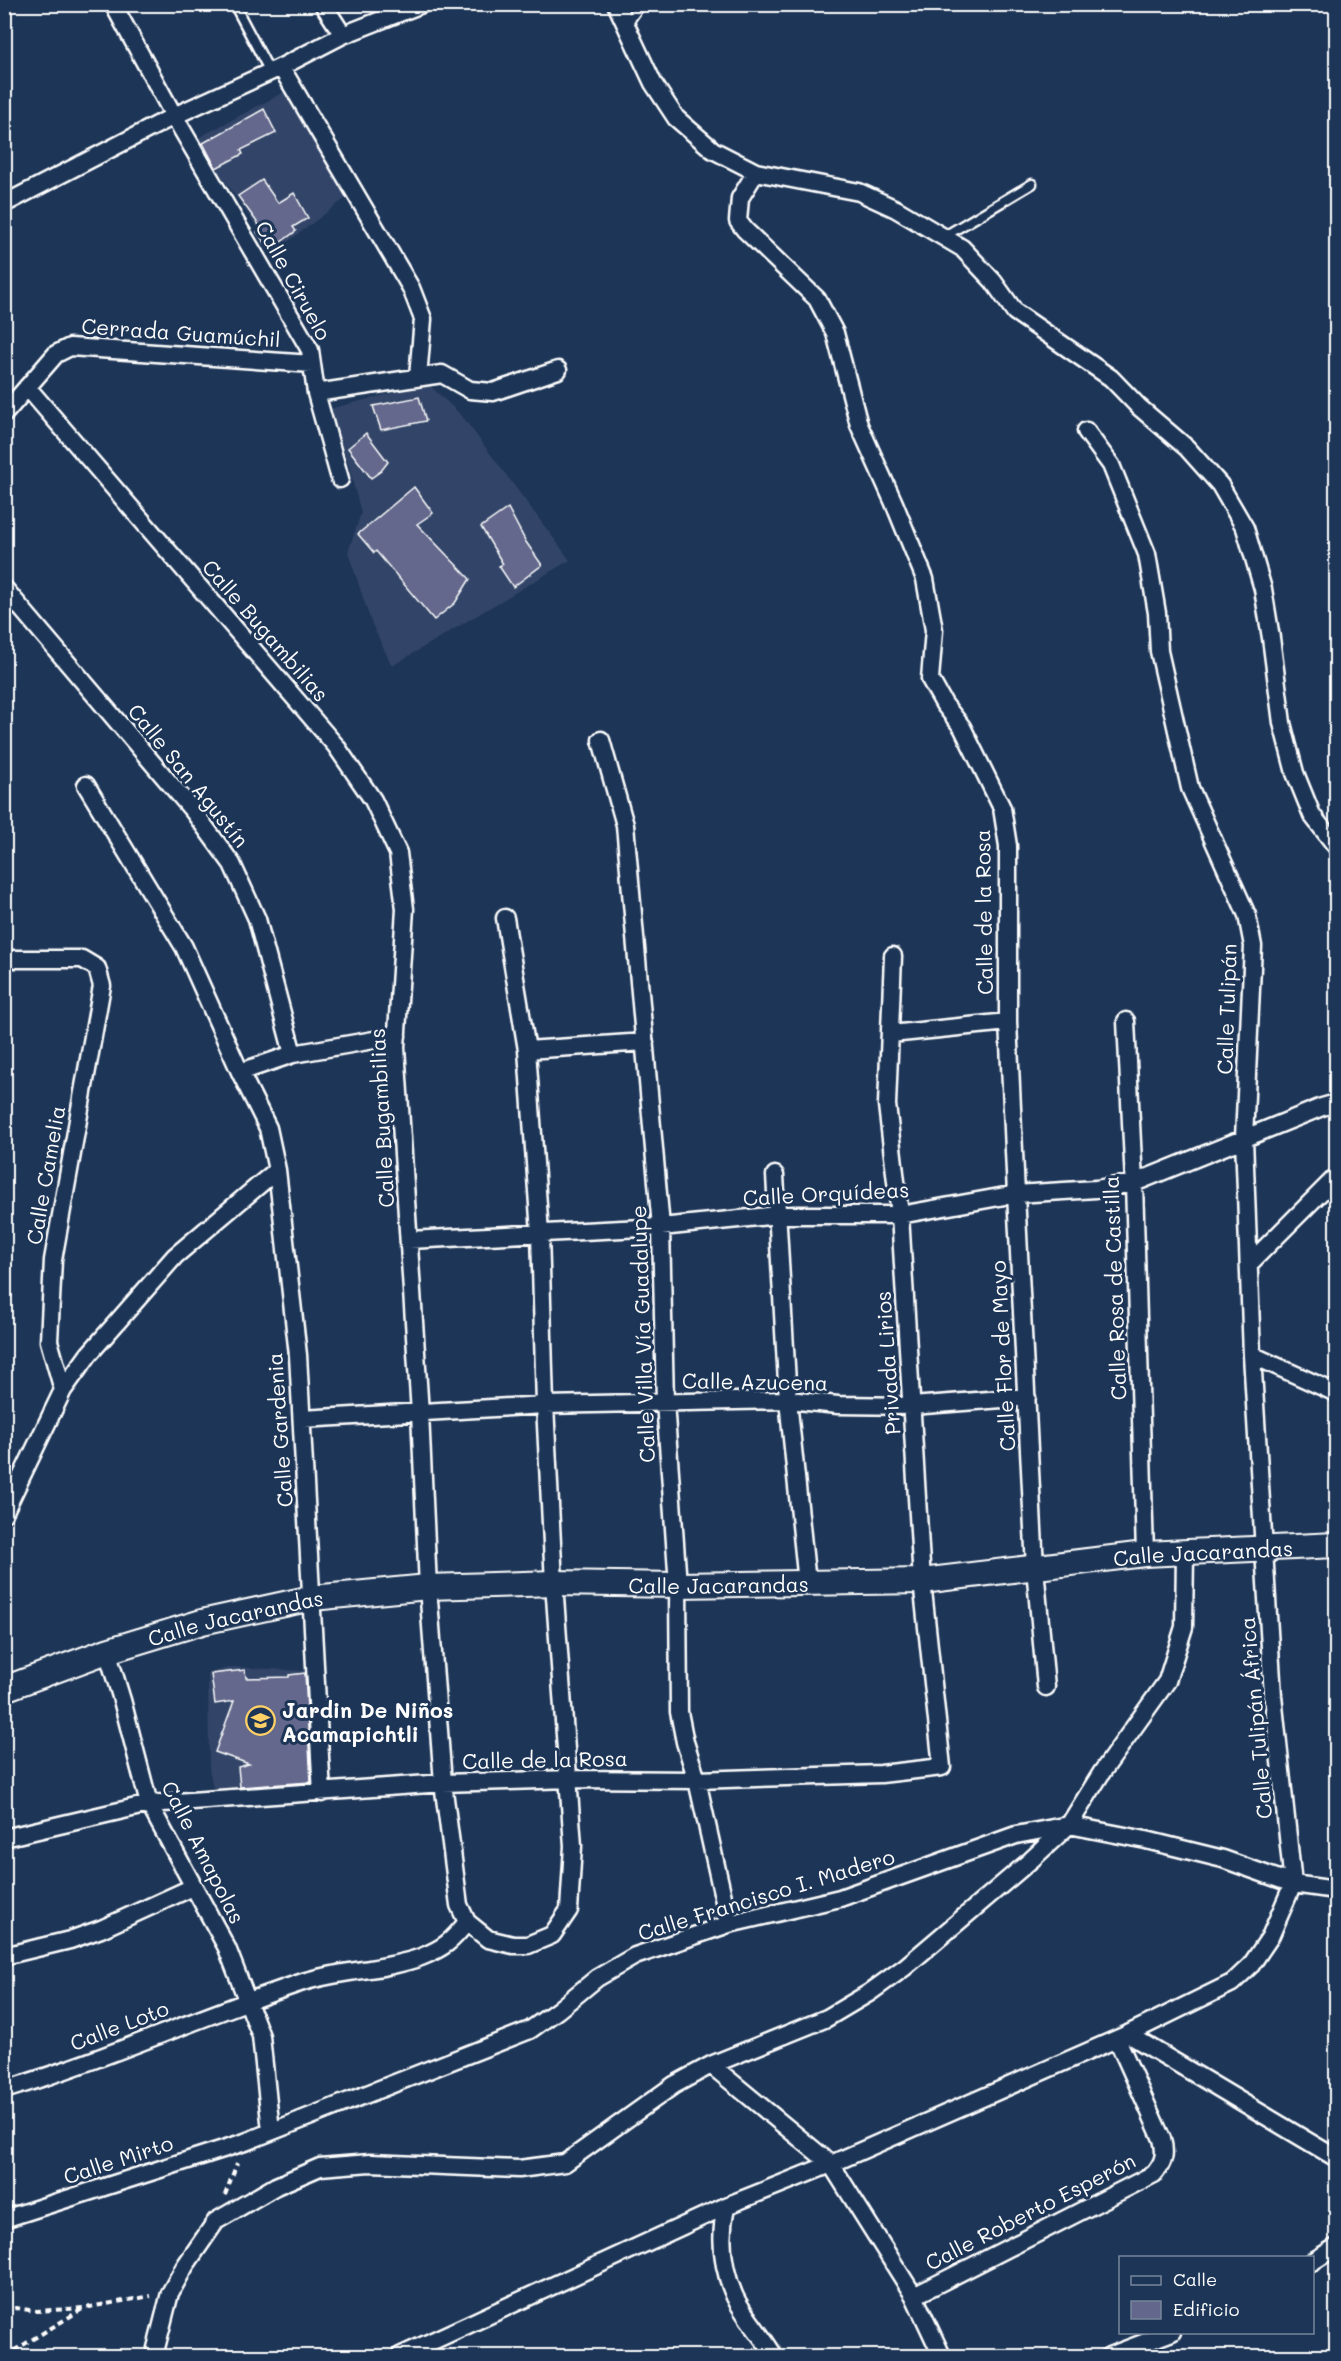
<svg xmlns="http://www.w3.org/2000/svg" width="1341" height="2361" viewBox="0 0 1341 2361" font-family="Mali,sans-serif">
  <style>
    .built { fill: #324467 }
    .building { fill: #64678c; stroke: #fff; stroke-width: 1.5 }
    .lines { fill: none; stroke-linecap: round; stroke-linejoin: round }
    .lane-casing { stroke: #fff; stroke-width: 13 }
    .street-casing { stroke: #fff; stroke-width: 21 }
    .secondary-casing { stroke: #fff; stroke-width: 28 }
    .path { stroke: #fff; stroke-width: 4; stroke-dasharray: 6 4.5; stroke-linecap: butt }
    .lane { stroke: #1d3557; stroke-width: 8 }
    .street { stroke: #1d3557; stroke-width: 16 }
    .secondary { stroke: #1d3557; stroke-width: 24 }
    .labels { text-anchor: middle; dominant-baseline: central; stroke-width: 6; stroke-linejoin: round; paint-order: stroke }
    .street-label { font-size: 21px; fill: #fff; stroke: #1d3557 }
    .poi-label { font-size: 21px; font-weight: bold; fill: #fff; stroke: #1d3557; text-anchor: start }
  </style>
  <rect width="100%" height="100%" fill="#1d3557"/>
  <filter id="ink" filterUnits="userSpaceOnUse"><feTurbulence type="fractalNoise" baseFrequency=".0167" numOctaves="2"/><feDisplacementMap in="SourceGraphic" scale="12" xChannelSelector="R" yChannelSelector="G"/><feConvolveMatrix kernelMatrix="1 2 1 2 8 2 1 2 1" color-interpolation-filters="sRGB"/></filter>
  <g filter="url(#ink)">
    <!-- built -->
    <path class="built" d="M290,89L350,195L274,252L196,139Z
      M428,384L462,416L570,560L392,666L371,622L348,552L361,513L348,463L329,409Z
      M233,1667L308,1671L319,1789L215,1797L209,1769L208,1673Z"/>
    <!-- building -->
    <path class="building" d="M264,109L276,133L241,150L243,154L216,168L203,143Z
      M262,180L278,203L294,193L308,218L293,227L296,231L270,250L257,232L262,229L238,196Z
      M419,397L426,421L381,430L373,406Z
      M366,433L388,462L381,471L371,478L348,448Z
      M414,487L433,513L417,524L470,579L455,603L434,620L376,551L374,553L358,534Z
      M508,508L526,542L542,565L513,587L499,566L503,564L481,527Z
      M245,1670L246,1678L289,1677V1675L305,1673L311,1782L240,1787L238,1767L249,1764L215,1752L234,1701L215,1704L211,1674Z"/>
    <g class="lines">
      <defs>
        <path id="lane" d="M234,4L270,72
          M626,25L641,4
          M943,237L1032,184"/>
        <path id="street" d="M113,4L174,116L310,350L316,393L340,479
          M323,4L343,35
          M616,4L653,83L676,118L713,150L756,172L859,192L896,209L962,248L993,281L1015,312L1111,378L1139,407L1187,448L1220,485L1245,528L1263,589L1271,638L1282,723L1295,773L1312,815L1336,846
          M281,67L411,288L423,319L418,377
          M756,172L740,198L738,221L745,230L817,299L835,333L859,425L894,503L925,579L934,630L930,679L944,704L962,727L1002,808L1008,846V1022L1016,1194L1035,1568L1046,1687
          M4,204L174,116L281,67L343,35L422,4
          M27,387L336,746L373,800L398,853L405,909L396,1047L420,1413L428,1587L443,1783L459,1905L467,1922L488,1939L513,1945H528L552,1935L569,1910L573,1846L554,1583L545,1405L540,1233L527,1050L505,918
          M316,393L442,374L470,390L493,392L558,370
          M4,414L56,354L70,347L312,364
          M4,588L194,812L232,864L257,919L293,1054
          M601,740L625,825L661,1227L665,1402L678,1585L679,1712L685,1742L697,1780L729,1924
          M86,785L184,947L240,1072L268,1128L277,1170L298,1355L322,1793
          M4,959H82L97,968L102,986L53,1260L49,1341L63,1390
          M1126,1021L1134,1183L1145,1554
          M891,1034L1008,1022
          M527,1050L645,1042
          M240,1072L293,1054L397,1036
          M775,1175L788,1400L807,1583
          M409,1240L661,1227L778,1215H900L1016,1194L1096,1189L1134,1183L1322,1107L1336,1103
          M1249,1264L1336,1177
          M1252,1355L1336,1393
          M302,1419L545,1405L788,1400L838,1405L912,1406L1027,1397
          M4,1513L63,1390L89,1354L175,1256L277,1170
          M107,1651L122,1700L149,1804L227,1948L261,2036L271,2131
          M4,1838L149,1804L443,1783L570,1779L697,1780L881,1774L942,1767L922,1581L900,1215L887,1105L893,956
          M4,1956L70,1940L101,1929L193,1887
          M1128,2034L1336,2158
          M711,2065L831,2164L914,2296L942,2356
          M4,2090C104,2060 201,2016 300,1983C338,1970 383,1971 421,1957C444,1948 452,1941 467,1922
          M726,2206C719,2238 722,2268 735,2297C745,2318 763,2336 774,2356
          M4,2219L245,2142L530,2030L558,2010L597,1978L635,1956L729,1924L840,1898L1016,1835L1069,1825L1146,1840L1223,1859L1293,1884L1336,1890
          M1312,2262L1336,2247
          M914,2296L1154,2174C1164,2162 1166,2154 1162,2139L1117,2039
          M154,2356L170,2293L185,2266L216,2221L276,2186L320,2167L370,2163L519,2169L565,2163L674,2085L711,2065L827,2018L869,1993L905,1967L1031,1860L1069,1825L1102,1772L1167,1681L1184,1627L1185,1553
          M400,2356L726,2206L831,2164L1128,2034L1232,1983L1251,1965L1270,1937L1293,1884L1273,1696L1252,1355L1244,1138L1253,946L1247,915L1190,788L1159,651L1157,613L1147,554L1111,465L1086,431
          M1109,2356L1172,2332"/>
        <g id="secondary">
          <path id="s1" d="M4,1689L107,1651L202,1622L312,1598L428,1587L554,1583L678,1585L922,1581L1145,1554L1336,1545"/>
        </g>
      </defs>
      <!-- lane casing -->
      <use href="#lane" class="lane-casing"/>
      <!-- street casing -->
      <use href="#street" class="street-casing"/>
      <!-- secondary casing -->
      <use href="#secondary" class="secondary-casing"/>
      <!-- path -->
      <path class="path" d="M225,2195L237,2163
        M4,2311L16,2308L36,2311L84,2308L151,2296
        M5,2356L84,2308"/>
      <!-- lane -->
      <use href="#lane" class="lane"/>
      <!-- street -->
      <use href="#street" class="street"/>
      <!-- secondary -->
      <use href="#secondary" class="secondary"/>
    </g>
  </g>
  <!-- icons -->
  <defs>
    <symbol id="school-ring" viewBox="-11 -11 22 22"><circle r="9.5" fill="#1d3557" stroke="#ffd166" stroke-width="1.5"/><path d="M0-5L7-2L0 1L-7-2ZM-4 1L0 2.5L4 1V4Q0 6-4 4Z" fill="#ffd166"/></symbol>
  </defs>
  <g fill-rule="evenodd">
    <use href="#school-ring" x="244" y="1704" width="33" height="33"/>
  </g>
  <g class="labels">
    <!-- street labels -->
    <g class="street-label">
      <text transform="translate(294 280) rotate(61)">Calle Ciruelo</text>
      <text transform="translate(181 332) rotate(4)">Cerrada Guamúchil</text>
      <text transform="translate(266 630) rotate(49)">Calle Bugambilias</text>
      <text transform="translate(189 775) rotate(51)">Calle San Agustín</text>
      <text transform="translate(983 912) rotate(-91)">Calle de la Rosa</text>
      <text transform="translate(1226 1009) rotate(-88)">Calle Tulipán</text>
      <text transform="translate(381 1118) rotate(-93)">Calle Bugambilias</text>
      <text transform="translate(45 1175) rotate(-80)">Calle Camelia</text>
      <text transform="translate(826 1193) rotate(-3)">Calle Orquídeas</text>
      <text transform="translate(1114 1288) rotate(-92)">Calle Rosa de Castilla</text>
      <text transform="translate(642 1334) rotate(-92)">Calle Villa Vía Guadalupe</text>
      <text transform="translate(1002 1356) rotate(-93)">Calle Flor de Mayo</text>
      <text transform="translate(887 1363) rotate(-94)">Privada Lirios</text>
      <text transform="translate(755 1381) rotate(1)">Calle Azucena</text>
      <text transform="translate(279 1430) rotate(-94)">Calle Gardenia</text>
      <text stroke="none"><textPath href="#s1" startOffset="1215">Calle Jacarandas</textPath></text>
      <text stroke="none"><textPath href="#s1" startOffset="729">Calle Jacarandas</textPath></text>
      <text stroke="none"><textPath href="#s1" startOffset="243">Calle Jacarandas</textPath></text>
      <text transform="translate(1255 1718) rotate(-95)">Calle Tulipán África</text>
      <text transform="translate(545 1759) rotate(-1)">Calle de la Rosa</text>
      <text transform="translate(204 1852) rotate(63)">Calle Amapolas</text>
      <text transform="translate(766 1894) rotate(-17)">Calle Francisco I. Madero</text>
      <text transform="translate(119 2025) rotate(-21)">Calle Loto</text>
      <text transform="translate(118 2159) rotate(-18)">Calle Mirto</text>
      <text transform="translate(1030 2211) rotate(-27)">Calle Roberto Esperón</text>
    </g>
    <!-- poi labels -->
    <g class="poi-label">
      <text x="282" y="1709">Jardin De Niños<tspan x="282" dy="24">Acamapichtli</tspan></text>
    </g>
  </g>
  <!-- margin -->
  <rect width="1341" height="2361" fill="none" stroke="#1d3557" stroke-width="24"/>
  <rect x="12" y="12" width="1317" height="2337" fill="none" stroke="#fff" stroke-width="2" filter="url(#ink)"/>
  <!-- legend -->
  <rect x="1119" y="2256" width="195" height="78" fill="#1d3557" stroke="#77869a" stroke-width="1.5"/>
  <rect x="1131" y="2276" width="30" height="9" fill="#1d3557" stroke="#77869a" stroke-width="1.5"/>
  <text x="1173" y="2286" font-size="18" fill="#ffffff">Calle</text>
  <rect x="1131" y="2301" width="30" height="18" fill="#64678c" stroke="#77869a" stroke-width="1.5"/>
  <text x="1173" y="2316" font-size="18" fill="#ffffff">Edificio</text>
</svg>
